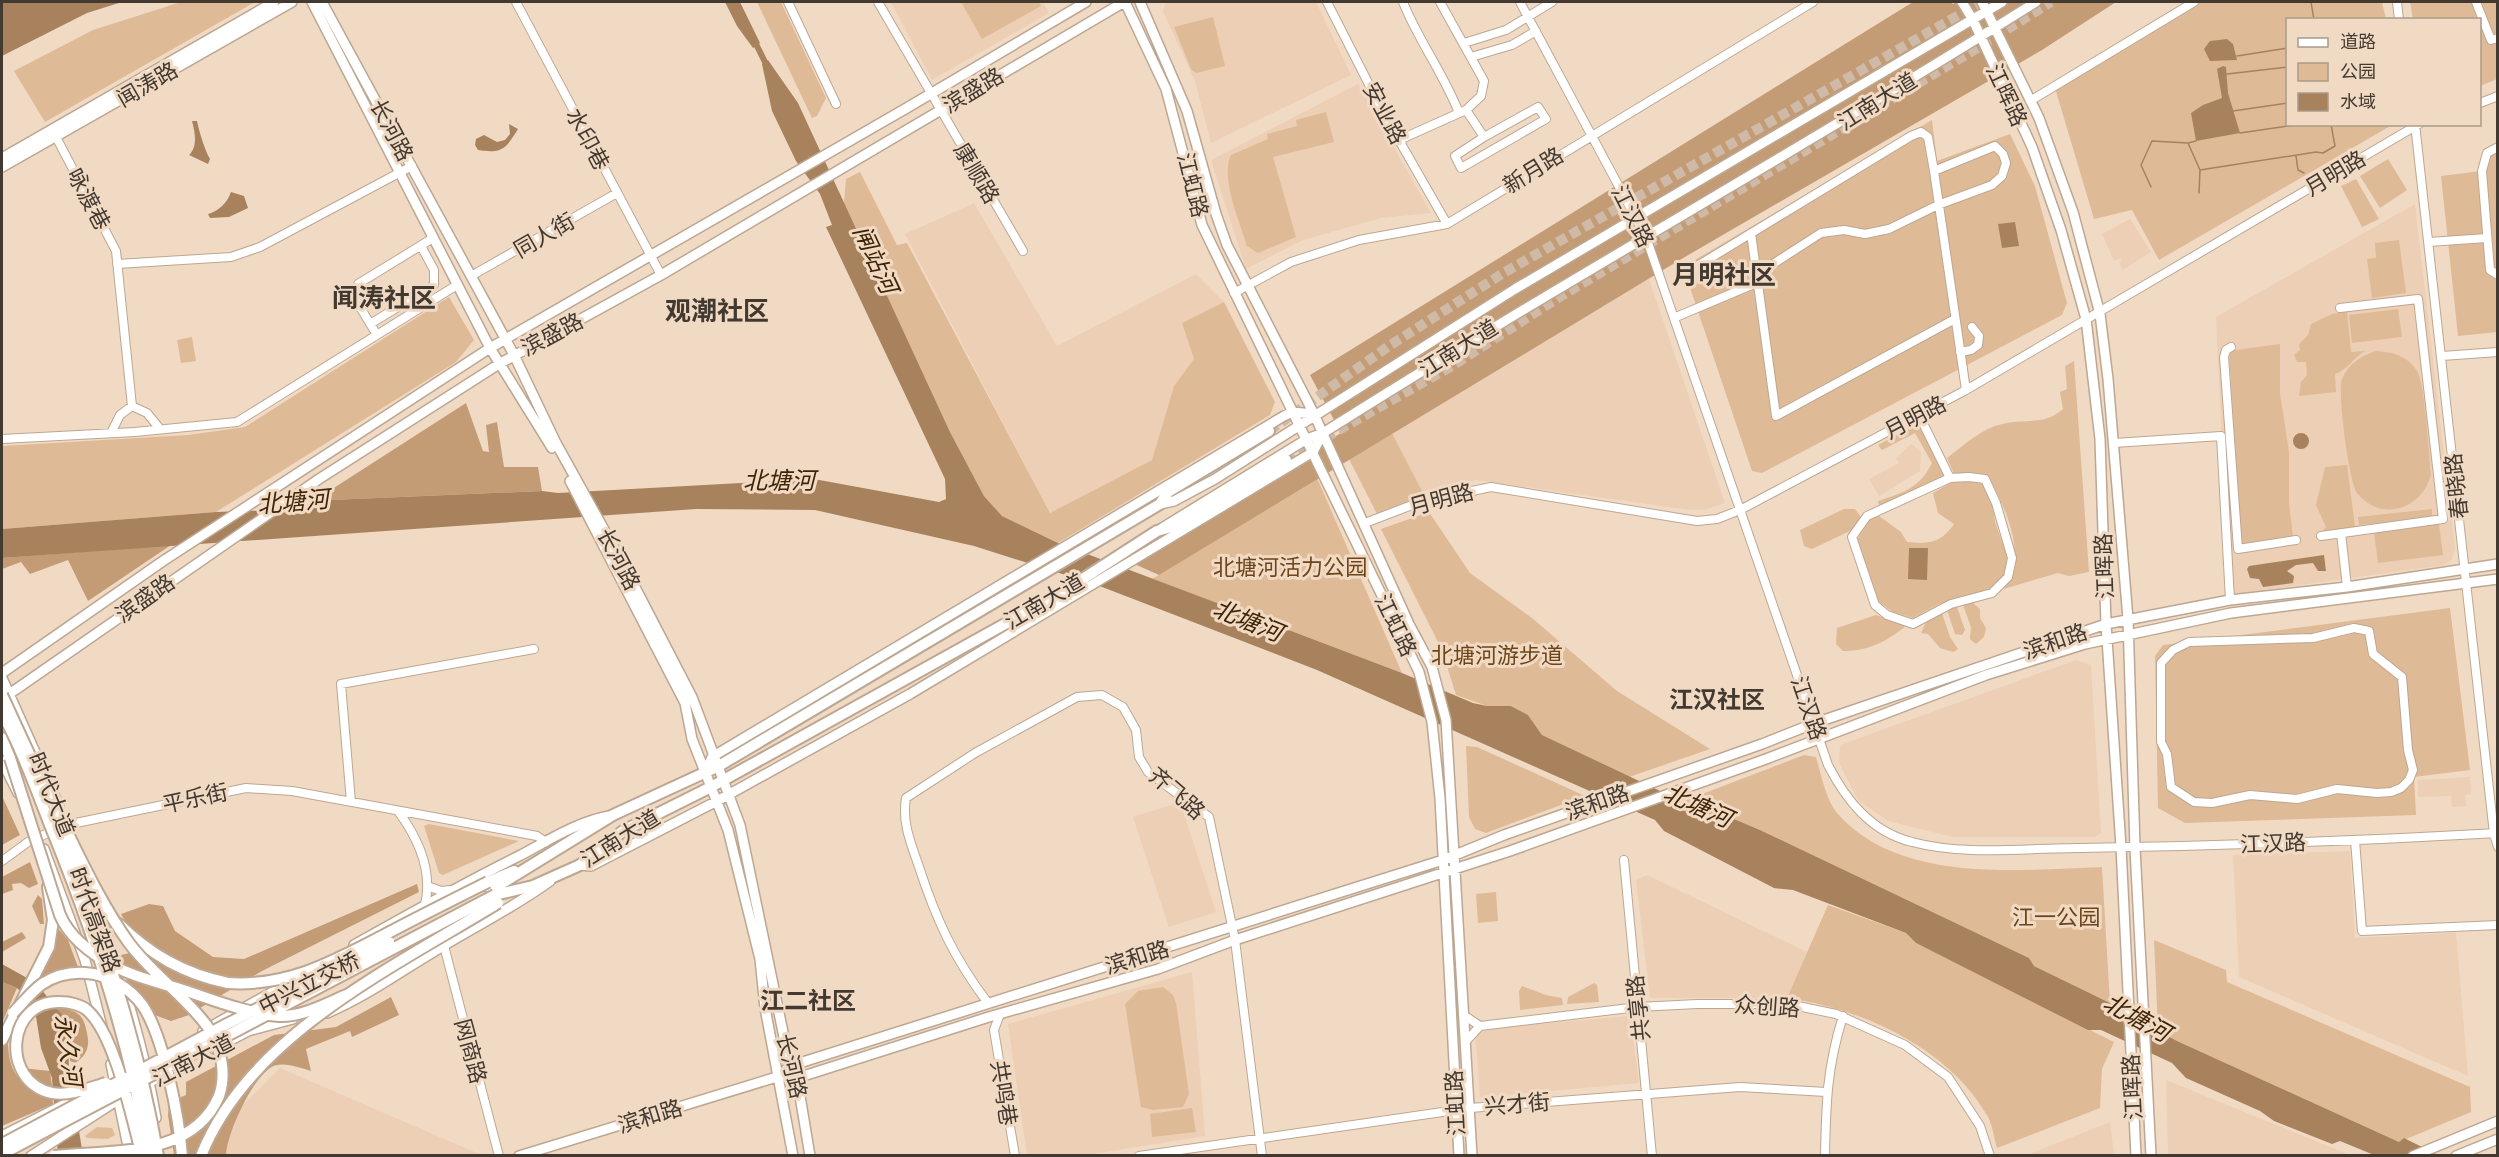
<svg xmlns="http://www.w3.org/2000/svg" width="2499" height="1157" viewBox="0 0 2499 1157" font-family="Mulish,'Noto Sans SC',sans-serif">
  <style>
    .built { fill: #eccfb4 }
    .green { fill: #dfba96 }
    .forest { fill: #c39c76 }
    .water { fill: #a8825d }
    .lines { fill: none; stroke-linecap: round; stroke-linejoin: round }
    .stream { stroke: #a8825d; stroke-width: 1.5 }
    .canal { stroke: #a8825d; stroke-width: 6 }
    .highway-tunnel { stroke: #cebaa6; stroke-width: 10; stroke-dasharray: 10 5; stroke-linecap: butt }
    .minor-casing { stroke: #bda792; stroke-width: 10 }
    .major-casing { stroke: #bda792; stroke-width: 12 }
    .highway-casing { stroke: #bda792; stroke-width: 14 }
    .minor { stroke: #fff; stroke-width: 8 }
    .major { stroke: #fff; stroke-width: 9 }
    .highway { stroke: #fff; stroke-width: 10 }
    .highway-bridge-casing { stroke: #bda792; stroke-width: 14; stroke-linecap: butt }
    .highway-bridge { stroke: #fff; stroke-width: 10 }
    .labels { text-anchor: middle; dominant-baseline: central; stroke-width: 6; stroke-linejoin: round; paint-order: stroke }
    .street-label { font-size: 22px; fill: #423930; stroke: #f1dac4 }
    .park-label { font-size: 22px; fill: #6d4519; stroke: #f1dac4 }
    .water-label { font-size: 24px; font-style: italic; fill: #3f2405; stroke: #f1dac4 }
    .neighbourhood-label { font-size: 24px; font-weight: bold; fill: #423930; stroke: #f1dac4 }
    .quarter-label { font-size: 26px; font-weight: bold; fill: #423930; stroke: #f1dac4 }
  </style>
  <rect width="100%" height="100%" fill="#f1dac4"/>
  <!-- built -->
  <path class="built" d="M891,2H1043L1049,13L932,80Z
    M1166,2H1316L1351,75L1211,143L1195,81L1163,11Z
    M1358,84L1431,213L1381,218L1303,240L1246,269L1211,160Z
    M974,203L1057,346L1196,274L1224,302L1182,323L1195,359L1174,386L1152,460L1050,513L905,234Z
    M2415,204L2455,549L2452,559L2444,565L2229,595L2216,317Z
    M2130,219L2151,252L2123,270L2120,265L2121,258L2114,261L2102,234Z
    M1649,279L1725,503L1705,510H1690L1476,480L1424,495L1392,433Z
    M1911,444L1921,452L1920,471L1879,496L1869,479L1899,463L1896,458Z
    M2076,660L2091,665L2101,833L2095,837H1953L1888,821L1858,800L1839,763L1840,745Z
    M2470,777L2471,794L2465,795L2466,806L2452,807L2451,796L2418,797V780Z
    M1180,802L1216,912L1169,927L1133,817Z
    M2350,851L2355,938L2456,933L2468,1076L2239,977L2233,855Z
    M1647,875L1807,952L1787,998H1650L1636,880Z
    M1192,972L1205,1136L1087,1155H1027L1008,1024Z
    M1630,1016L1639,1083L1480,1097L1475,1029Z
    M280,1068L479,1154L491,1155L212,1156L233,1115Z
    M2166,1080L2350,1155H2168Z
    M2110,1122L2114,1155H2027Z"/>
  <!-- green -->
  <path class="green" d="M181,2H255L45,122L14,71L93,30Z
    M757,2H781L826,98L817,116L812,118Z
    M961,2H1039L1041,6L982,39Z
    M2199,2H2382L2386,19L2288,20V124L2392,125L2159,260L2132,210L2094,219L2055,88Z
    M2410,2H2497V79L2480,86V20L2413,19Z
    M1213,17L1225,66L1196,73L1191,69L1174,27Z
    M1326,112L1334,142L1273,157L1296,237L1258,253L1247,246C1240,222 1220,178 1231,155L1268,139L1267,134L1297,126L1296,120Z
    M1932,120L1937,161L2010,134L2035,186L2067,303L2062,315L1762,473L1752,471L1683,267Z
    M2497,147V332L2458,336L2441,176L2481,171L2487,153Z
    M2388,159L2407,190L2380,208L2360,176Z
    M860,172L897,245L907,243L1050,513L1152,460L1174,386L1194,359L1182,323L1224,302L1275,402L1270,415L1058,543L1002,516L984,496L950,432L844,203L846,179Z
    M2356,179L2379,219L2362,227L2341,186Z
    M2399,240L2406,293L2372,298L2367,259L2376,258L2375,243Z
    M449,297L474,340L456,362L216,512L2,529V446L188,435L245,427Z
    M2398,309L2402,337L2352,343L2349,315Z
    M2347,312L2351,352L2365,351C2354,357 2346,371 2335,374L2336,392L2299,396L2301,382L2307,375L2306,362H2297L2294,355L2300,350L2299,344L2308,335L2311,324L2332,314Z
    M192,337L196,361L181,363L177,340Z
    M2280,344V394L2289,452V503L2293,537L2241,545L2229,351Z
    M2376,351C2393,352 2408,356 2417,371C2425,383 2429,455 2431,474C2423,509 2381,523 2357,493C2349,482 2337,391 2342,379C2349,363 2361,356 2376,351Z
    M2074,361L2089,572L2069,576L2058,573L2000,590C2031,560 2006,510 1989,477L1975,473H1954L1947,458C1964,445 1981,429 2002,424C2025,418 2045,426 2063,409L2060,392L2067,389L2065,366Z
    M1918,423L1946,477L1879,506L1878,501C1904,492 1919,489 1932,463L1915,433L1882,450L1878,445Z
    M1392,433L1424,495L1377,514L1349,459Z
    M2347,465L2355,527L2321,533L2326,527L2316,505L2325,467Z
    M1317,478L1402,673L1152,579Z
    M1969,481L1983,484L1993,506L1995,522L2008,558L2005,575L1989,590L1939,604L1913,618L1893,612L1879,602L1857,540L1870,519L1879,516L1901,532L1907,542C1929,544 1941,543 1954,524L1938,513L1933,493L1952,482Z
    M1844,509H1855L1861,517L1852,530L1812,549L1804,546L1800,530Z
    M2432,509V517L2359,525L2358,517Z
    M1429,512L1470,573L1532,618L1617,691L1710,749L1629,777L1542,735L1528,715L1511,706H1487L1456,695L1442,650L1381,529Z
    M2439,524L2443,555L2378,563L2374,532Z
    M1972,602L1980,609V618L1986,628L1984,637L1976,644L1970,639L1971,627L1963,605Z
    M1951,606L1957,607L1965,630L1962,635L1955,634L1947,610Z
    M2450,608L2470,770L2414,777L2416,815L2185,823L2158,808L2155,656L2163,645Z
    M1942,613L1950,637L1958,649L1953,652L1940,648L1928,634L1921,633L1927,620Z
    M1876,615L1907,625C1888,641 1869,651 1843,651L1836,644L1837,628Z
    M1466,746L1477,747L1585,796L1486,833L1475,829L1469,817Z
    M1804,755L1816,757C1821,774 1826,800 1837,813C1899,884 2017,870 2102,867L2110,1003L2034,966L2029,958L1760,830L1708,808L1694,807L1684,801Z
    M429,824L519,841L443,875L439,873L424,826Z
    M1496,892L1498,921L1478,923L1476,894Z
    M1828,905L1906,933L1916,943L2114,1042L2102,1069L2100,1108L1997,1148C1994,1139 1993,1126 1988,1117C1949,1048 1863,1009 1787,998Z
    M2154,940L2226,970L2227,982L2470,1087L2471,1112L2399,1142L2177,1041L2158,1029Z
    M1594,983L1597,985L1599,1002L1567,1004L1568,997Z
    M1522,986L1546,995L1562,998L1563,1005L1520,1010L1519,991Z
    M1163,987L1173,995L1176,1003L1189,1094L1183,1107L1153,1110L1141,1107L1125,1004L1138,991Z
    M1192,1108L1196,1132L1152,1137L1150,1114Z
    M97,1127L112,1128L115,1135L108,1139L87,1138L85,1136Z"/>
  <!-- forest -->
  <path class="forest" d="M1913,2H1950L1953,4L1957,2H2116L2042,50L1678,261L1159,575L1130,562L1341,433L1310,375Z
    M466,403L483,451L489,452L486,425L497,422L504,467H538L542,491L331,500L301,509Z
    M171,545L88,601L68,560L30,574L21,562L2,569V558Z
    M2,796L20,835L2,845Z
    M30,862L38,884L29,888L21,883L12,884L13,890L2,894V877Z
    M417,884L419,892L262,971L200,1008L145,955L121,914L149,904L163,906L175,931L213,957L244,959Z
    M38,895L42,899L44,924H40L32,906Z
    M55,925L68,940L78,967L54,971L40,979L48,960Z
    M22,932L26,938L2,952V942Z
    M130,953L189,1015L171,1021L149,1013L124,983L116,956Z
    M2,982L17,988L2,1023Z
    M391,997L399,1015L352,1037L350,1031L306,1049L311,1071C300,1068 281,1060 270,1068C251,1081 227,1133 226,1155H174L168,1115L170,1094L178,1091L179,1098L186,1095V1082L274,1035L336,1027Z
    M55,1006C81,1012 84,1014 88,1039C89,1050 84,1057 75,1063L70,1061C69,1040 68,1023 55,1006Z
    M8,1027C7,1065 11,1085 52,1095L53,1104L2,1126V1047Z
    M22,1068L50,1071L52,1086L41,1084Z"/>
  <!-- water -->
  <path class="water" d="M2,2H122L87,13L2,56Z
    M725,2H740L760,43L753,48L737,26Z
    M2227,39L2233,44L2237,60L2210,61L2204,49L2210,41Z
    M768,60L798,103L950,432L984,496L1002,516L1058,543L1402,673L1473,703L1487,706H1511L1528,715L1542,735L1694,807L1708,808L1760,830L2029,958L2034,966L2110,1003L2177,1041L2399,1142L2404,1138L2438,1155H2374L2340,1141L2332,1144L2274,1121L2260,1111L2186,1078L2172,1063L2101,1030H2088L1916,943L1906,933L1793,890L1774,888L1664,831L1655,820L1317,670L1097,585L974,546L815,510L696,509L2,558V529L216,512L301,509L331,500L542,491L558,493L814,479L939,502L946,499L945,479L826,227L832,225L820,194L796,161L772,111L762,64Z
    M2223,66L2226,67L2228,93L2240,133L2196,141L2191,113L2203,105L2222,98L2217,69Z
    M192,121H197C199,131 205,151 210,159L208,164L189,155C198,146 195,133 192,121Z
    M509,124L518,129C506,148 503,154 478,150L475,145L476,139L484,135L497,142L505,140L510,134Z
    M231,192L244,196L248,208L229,217L210,218L208,214C219,211 227,203 231,192Z
    M2015,222L2019,246L2002,248L1998,224Z
    M2293 441a8 8 0 1 1 16 0a8 8 0 1 1-16 0Z
    M1909,548H1928L1927,580L1908,579Z
    M2324,555L2326,571H2318L2313,563L2296,565L2287,571L2294,576L2293,583L2263,587L2259,579L2250,578L2247,569L2249,566Z
    M2,964L36,983L63,1016L68,1035L69,1071L83,1155H58L52,1078L41,1048L34,1004L17,988L2,982Z"/>
  <g class="lines">
    <!-- stream -->
    <path class="stream" d="M2311,2L2314,20
      M2237,56L2288,48
      M2227,74L2288,67
      M2233,111L2288,103
      M2240,133L2302,124
      M2196,141L2188,143L2200,170L2199,193
      M2296,156L2298,170L2304,173
      M2200,170L2316,152L2323,153L2335,146L2331,124
      M2151,187L2141,165L2152,141L2188,143"/>
    <!-- canal -->
    <path class="canal" d="M754,40L768,68"/>
    <!-- highway-tunnel -->
    <path class="highway-tunnel" d="M1269,431L1389,346L1505,272L1982,2
      M1286,460L1452,366L1558,298L1974,50L2051,2"/>
    <defs>
      <path id="minor" d="M516,2L661,275
        M788,2L836,104
        M878,2L1023,251
        M1327,2L1384,114L1447,224
        M1403,2C1418,40 1444,74 1459,113
        M1520,2L1646,237L1828,765C1846,800 1871,832 1912,842C1964,856 2026,848 2080,848C2219,846 2358,841 2498,833
        M2397,2L2399,20
        M2476,2L2491,40L2498,38
        M1464,43L1506,30L1552,2
        M1471,57L1512,45L1536,31
        M2030,101L2194,2
        M2480,103L2498,96
        M1466,110L1484,137L1455,156L1461,168L1546,119L1538,107L1484,137
        M2415,124L2494,834L2498,847
        M56,137L116,251L132,406
        M1399,140L1466,110L1481,96L1484,81L1440,2
        M2498,147L2487,153L2482,171L2490,270L2498,275
        M1934,171L1966,390
        M1751,233L1776,416L1955,319
        M2429,242L2487,238
        M117,264L231,257L260,247L412,166
        M471,276L617,193
        M1234,293L1291,262L1359,240L1447,224L1813,2
        M1676,317L1754,284L1762,271L1821,233L1844,230L1865,234L1889,229L1938,205L1992,185L2002,176L2006,163L2003,154L1995,146L1934,171L1928,137L1921,132L1911,136L1694,268
        M370,324L434,285V270L421,246
        M377,335L352,294L358,284L433,238
        M2231,347L2226,350L2224,357L2238,549L2296,540
        M1960,352L1971,350L1978,345L1979,336L1972,327
        M2442,356L2498,352
        M1919,415L1950,478
        M111,433L120,415L132,406L147,413L160,429
        M2,439L135,432L237,422L457,285
        M2114,443L2221,436L2230,600
        M1969,477L1985,479L1996,503L2012,558L2008,577L1992,593L1951,604L1913,624L1887,615L1875,605L1852,537L1867,516L1950,478Z
        M1365,523L1420,502L1491,487L1697,521L1717,519L1740,510L1966,390L2419,124
        M2341,533L2347,587
        M2321,536L2443,519L2418,299L2340,308
        M2354,628L2369,631L2373,654L2402,677L2408,750L2413,770L2409,780L2401,788L2391,792L2377,793L2337,789L2297,799L2250,795L2212,803L2194,802L2171,787L2167,754L2161,742V663L2173,650L2189,642L2313,638Z
        M351,802L341,684L534,649
        M398,811C418,838 433,871 425,905
        M2355,840L2362,931L2498,925
        M1624,860L1652,1156
        M2,861L28,842L66,825L246,788L292,791L537,836L546,842
        M430,887L441,891L451,890
        M444,946L499,1156
        M988,1003C953,957 936,919 918,864C910,841 902,822 906,798L975,753L1077,697L1102,695L1123,707L1136,730L1139,757L1148,772L1209,817L1235,940L1262,1156
        M1000,1014L994,1030L1015,1156
        M1465,1016L1480,1026L1638,1007L1697,1004H1788L1836,1014L1905,1045L1948,1077L1980,1126L1990,1156
        M1466,1041L1480,1026
        M1139,1156L1470,1108L1740,1087L1826,1092
        M1825,1156C1826,1103 1827,1067 1843,1016"/>
      <path id="major" d="M312,2L490,348L552,448
        M322,2L514,355L556,443L622,562L692,697L740,825L790,1066L797,1078L810,1156
        M1125,2L1166,89L1202,225L1419,672L1432,722L1440,798L1459,1156
        M1140,2L1187,111L1216,214L1227,245L1314,414L1409,624L1432,667L1446,720L1472,1156
        M1962,2L1973,20L2032,147L2061,230L2086,319L2100,439L2106,624L2121,847L2136,1156
        M1982,2L2039,118L2073,212L2100,314L2108,379L2128,619L2135,848L2151,1156
        M2,158L274,2
        M2,167L292,2
        M570,481L685,703L692,739L728,830L760,959L765,1008L793,1156
        M1160,504L1174,501L1215,479L1515,289L2002,2
        M1162,528L1307,439L1323,433C1558,284 1801,150 2036,2
        M2,673L163,561L490,348L905,109L1086,2
        M2,678L59,806
        M2,699L319,479L499,364L661,275L1124,2
        M2,761L18,793
        M710,762L712,757L1284,416L1292,412L1314,414
        M44,849L85,960L102,1027
        M580,865L591,866L717,801L910,694L1313,452L1323,433
        M86,878C115,956 142,1036 156,1118
        M354,945C409,914 464,883 521,855C549,840 577,822 609,816
        M327,1013C369,995 404,969 443,946C479,924 516,906 550,881
        M203,1031L301,976
        M214,1049L248,1031L293,1019
        M111,1064L130,1156
        M780,1076L790,1066L1443,860L1504,835L1762,744L1815,723L2106,624L2230,600L2347,587L2498,564
        M139,1088L172,1070
        M2,1136L91,1091
        M31,1156L127,1094
        M519,1156L780,1076L797,1078L992,1016L1158,969L1235,940L1510,851L1766,759L1986,675L2085,644L2231,613L2498,579
        M2413,1156L2498,1121
        M2456,1156L2498,1139"/>
      <path id="highway" d="M2,738L10,758
        M488,882L514,871
        M491,890L613,815L717,767L1160,504L1168,492L1269,431
        M495,895L533,886L580,865L623,831L711,787L1061,593L1157,531L1185,523L1286,460
        M119,924C151,955 184,974 228,983
        M2,1040L49,947L53,920L48,887"/>
    </defs>
    <!-- minor casing -->
    <use href="#minor" class="minor-casing"/>
    <!-- major casing -->
    <use href="#major" class="major-casing"/>
    <!-- highway casing -->
    <use href="#highway" class="highway-casing"/>
    <!-- minor -->
    <use href="#minor" class="minor"/>
    <!-- major -->
    <use href="#major" class="major"/>
    <!-- highway -->
    <use href="#highway" class="highway"/>
    <defs>
      <path id="highway-bridge" d="M2,695L49,797
        M2,713C23,751 38,795 54,835C96,939 130,1045 149,1156
        M10,758L60,915C70,939 93,955 116,967C134,977 157,982 177,988C209,998 244,1013 279,1016C303,1017 327,1003 349,994
        M47,791C73,842 96,897 129,943C152,974 185,996 207,1026C221,1046 227,1073 219,1096C193,1157 117,1150 54,1156
        M66,840C105,943 139,1046 158,1156
        M228,983C289,987 334,961 386,934C420,916 454,899 488,882
        M13,1013C23,1003 31,992 42,984C56,975 69,972 85,973C108,974 130,988 143,1006C164,1038 179,1117 182,1156
        M106,1083C89,1088 71,1096 52,1093C0,1082 6,999 61,1002C69,1002 81,1005 87,1010C115,1034 132,1119 142,1156
        M2,1144L225,1025L389,942
        M2,1154L495,895
        M201,1156C249,1035 394,967 498,903"/>
    </defs>
    <!-- highway-bridge casing -->
    <use href="#highway-bridge" class="highway-bridge-casing"/>
    <!-- highway-bridge -->
    <use href="#highway-bridge" class="highway-bridge"/>
  </g>
  <g class="labels">
    <!-- street labels -->
    <g class="street-label">
      <text transform="translate(147 84) rotate(-30)">闻涛路</text>
      <text transform="translate(973 90) rotate(-31)">滨盛路</text>
      <text transform="translate(2007 95) rotate(65)">江晖路</text>
      <text transform="translate(1877 101) rotate(-32)">江南大道</text>
      <text transform="translate(1385 113) rotate(62)">安业路</text>
      <text transform="translate(392 130) rotate(62)">长河路</text>
      <text transform="translate(588 139) rotate(62)">水印巷</text>
      <text transform="translate(1533 170) rotate(-32)">新月路</text>
      <text transform="translate(977 173) rotate(59)">康顺路</text>
      <text transform="translate(2335 173) rotate(-31)">月明路</text>
      <text transform="translate(1193 185) rotate(76)">江虹路</text>
      <text transform="translate(89 199) rotate(62)">咏渡巷</text>
      <text transform="translate(1633 216) rotate(63)">江汉路</text>
      <text transform="translate(544 235) rotate(-30)">同人街</text>
      <text transform="translate(552 334) rotate(-28)">滨盛路</text>
      <text transform="translate(1458 348) rotate(-32)">江南大道</text>
      <text transform="translate(1915 417) rotate(-28)">月明路</text>
      <text transform="translate(2456 486) rotate(-96)">春晓路</text>
      <text transform="translate(1441 499) rotate(-15)">月明路</text>
      <text transform="translate(619 559) rotate(62)">长河路</text>
      <text transform="translate(2104 566) rotate(-92)">江晖路</text>
      <text transform="translate(145 598) rotate(-35)">滨盛路</text>
      <text transform="translate(1044 601) rotate(-30)">江南大道</text>
      <text transform="translate(1396 625) rotate(64)">江虹路</text>
      <text transform="translate(2055 641) rotate(-19)">滨和路</text>
      <text transform="translate(1809 708) rotate(71)">江汉路</text>
      <text transform="translate(1177 793) rotate(41)">齐飞路</text>
      <text transform="translate(52 794) rotate(68)">时代大道</text>
      <text transform="translate(195 798) rotate(-12)">平乐街</text>
      <text transform="translate(1597 802) rotate(-19)">滨和路</text>
      <text transform="translate(620 838) rotate(-32)">江南大道</text>
      <text transform="translate(2273 843) rotate(-2)">江汉路</text>
      <text transform="translate(95 920) rotate(70)">时代高架路</text>
      <text transform="translate(1137 957) rotate(-17)">滨和路</text>
      <text transform="translate(309 983) rotate(-27)">中兴立交桥</text>
      <text transform="translate(1767 1006) rotate(4)">众创路</text>
      <text transform="translate(1638 1008) rotate(-96)">共享路</text>
      <text transform="translate(471 1051) rotate(75)">网商路</text>
      <text transform="translate(193 1060) rotate(-27)">江南大道</text>
      <text transform="translate(792 1066) rotate(77)">长河路</text>
      <text transform="translate(2132 1087) rotate(-93)">江晖路</text>
      <text transform="translate(1004 1093) rotate(81)">共鸣巷</text>
      <text transform="translate(1455 1103) rotate(-93)">江虹路</text>
      <text transform="translate(1517 1104) rotate(-5)">兴才街</text>
      <text transform="translate(650 1116) rotate(-17)">滨和路</text>
    </g>
    <!-- park labels -->
    <g class="park-label">
      <text x="1290" y="567">北塘河活力公园</text>
      <text x="1497" y="655">北塘河游步道</text>
      <text x="2056" y="917">江一公园</text>
    </g>
    <!-- water labels -->
    <g class="water-label">
      <text transform="translate(876 259) rotate(65)">闸站河</text>
      <text x="779" y="480">北塘河</text>
      <text transform="translate(293 501) rotate(-5)">北塘河</text>
      <text transform="translate(1248 620) rotate(22)">北塘河</text>
      <text transform="translate(1698 805) rotate(24)">北塘河</text>
      <text transform="translate(2137 1017) rotate(29)">北塘河</text>
      <text transform="translate(69 1050) rotate(82)">永久河</text>
    </g>
    <!-- neighbourhood labels -->
    <g class="neighbourhood-label">
      <text x="1717" y="699">江汉社区</text>
      <text x="808" y="1000">江二社区</text>
    </g>
    <!-- quarter labels -->
    <g class="quarter-label">
      <text x="1724" y="274">月明社区</text>
      <text x="384" y="297">闻涛社区</text>
      <text x="717" y="310">观潮社区</text>
    </g>
  </g>
  <!-- border -->
  <rect width="2499" height="1157" fill="none" stroke="#423930" stroke-width="6"/>
  <!-- legend -->
  <rect x="2286" y="18" width="195" height="108" fill="#f1dac4" stroke="#ab9a89" stroke-width="1.5"/>
  <rect x="2298" y="38" width="30" height="9" fill="#ffffff" stroke="#ab9a89" stroke-width="1.5"/>
  <text x="2340" y="48" font-size="18" fill="#423930">道路</text>
  <rect x="2298" y="63" width="30" height="18" fill="#dfba96" stroke="#ab9a89" stroke-width="1.5"/>
  <text x="2340" y="78" font-size="18" fill="#423930">公园</text>
  <rect x="2298" y="93" width="30" height="18" fill="#a8825d" stroke="#ab9a89" stroke-width="1.5"/>
  <text x="2340" y="108" font-size="18" fill="#423930">水域</text>
</svg>
